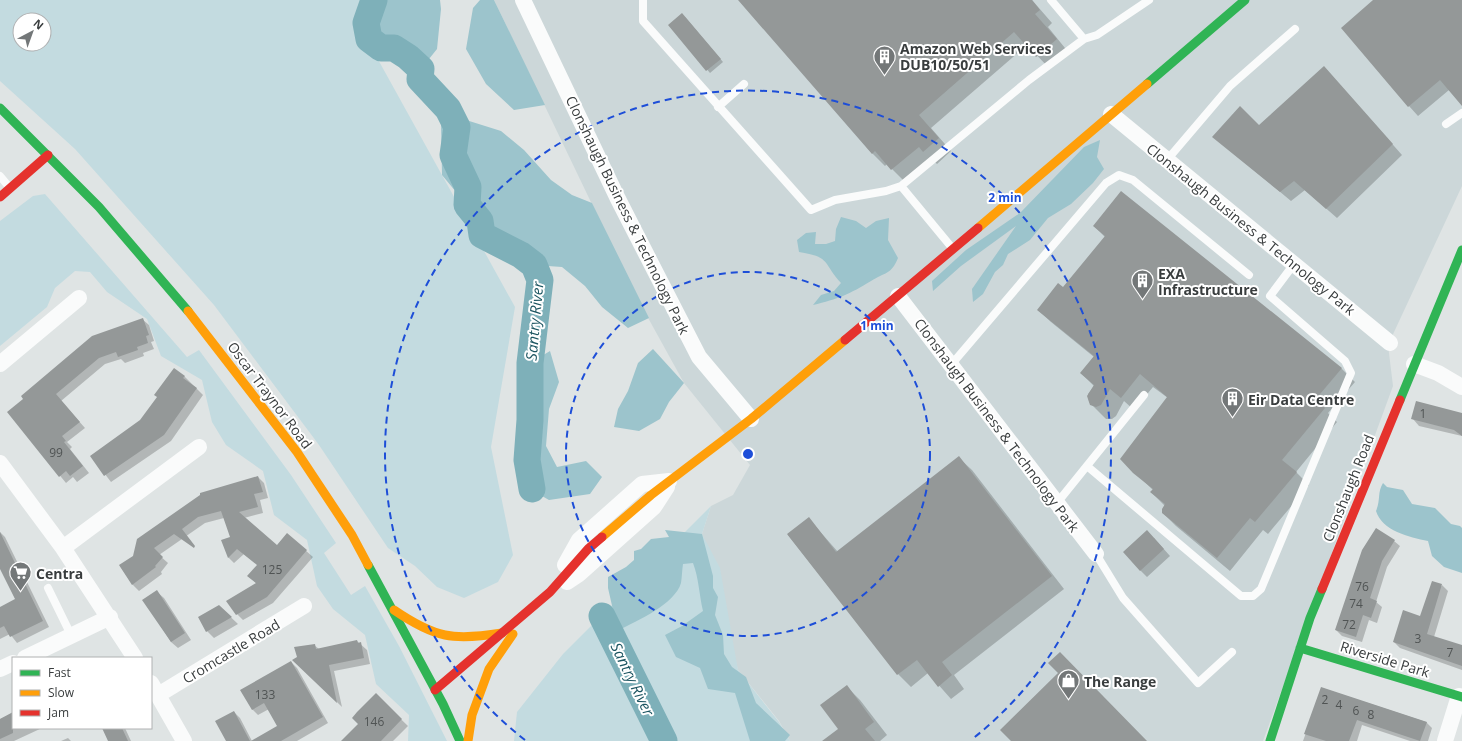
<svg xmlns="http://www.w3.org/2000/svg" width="1462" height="741" viewBox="0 0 1462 741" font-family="'Open Sans',sans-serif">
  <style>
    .built { fill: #ccd7d9 }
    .green { fill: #c3dbe0; fill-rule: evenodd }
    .forest { fill: #9cc4cc }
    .shadow { fill: #0003 }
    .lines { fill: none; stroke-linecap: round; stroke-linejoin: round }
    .river { stroke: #7eb0b9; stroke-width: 27 }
    .building { fill: #949898 }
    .lane { stroke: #fafbfb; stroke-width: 8 }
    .street { stroke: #fafbfb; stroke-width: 16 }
    .fast { stroke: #30b455; stroke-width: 9 }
    .slow { stroke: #ff9f0a; stroke-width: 9 }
    .jam { stroke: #e5322d; stroke-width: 9 }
    .ring { fill: none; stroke: #1d4ed8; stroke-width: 2; stroke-dasharray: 7 5 }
    .labels { text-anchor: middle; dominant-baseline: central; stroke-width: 4; stroke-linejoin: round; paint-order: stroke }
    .number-label { font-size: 12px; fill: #505454 }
    .poi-label { font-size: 14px; font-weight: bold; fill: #393d3e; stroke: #fff; text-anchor: start }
    .street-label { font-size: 14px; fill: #393d3e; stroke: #fff }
    .water-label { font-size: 15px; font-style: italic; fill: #1c5561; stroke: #fff }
    .centre { fill: #1d4ed8; stroke: #fff; stroke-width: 2 }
    .ring-label { font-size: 12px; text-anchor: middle; font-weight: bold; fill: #1d4ed8; stroke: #fff; stroke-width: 4; stroke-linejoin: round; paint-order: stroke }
  </style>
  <rect width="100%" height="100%" fill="#dfe4e4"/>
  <!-- built -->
  <path class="built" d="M494,0H1462V186L1388,345L1393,386L1263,741H790L779,721L738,670L702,534L711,506L733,495L750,465L684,383L636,296Z"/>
  <!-- green -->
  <path class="green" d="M0,0H364L370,45L515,307L491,447L513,555L498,582L464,598L437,587L415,566L388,548L319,445L214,305L75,149L0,81ZM20,20H44V44H20Z
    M45,194L187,357L199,350L291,475L336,543L324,553L351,595L365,586L399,646L447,741H408L409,715L376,684L365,635L333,609L317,586L307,540L274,515L263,471L226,445L212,422L202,380L161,356L147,319L107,292L90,272L75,271L55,288L47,307L0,346V221L33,196Z
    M711,506L702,534L720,568L738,670L779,722L790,741H514L517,712L563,654Z"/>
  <!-- forest -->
  <path class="forest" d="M364,0H440L441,9L437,49L421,69L402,67L381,48L366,23Z
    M480,0H494L545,105L514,110L486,84L466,49L473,8Z
    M466,120L501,131L524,150L551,180L572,195L592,203L649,318L628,328L602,307L585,286L562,267L534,265L521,255L482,235L480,221L442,175L441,123Z
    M1100,140L1097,157L1104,169L1093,183L1071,204L1048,218L1030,240L1008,254L1003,265L995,272L983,294L973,302L972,289L1016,226L961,266L933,291L932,281L966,250L1020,213L1084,147Z
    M841,217L856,221L866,228L876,221L889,218L888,240L898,258C891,275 885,272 871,281C850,294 838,299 813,305L821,295L834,291L841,283C822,262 831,257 799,252L797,240L806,233L816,232L815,244H826L835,241L836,229Z
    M653,349L684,383L669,402L660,419L639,431L614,427L618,409L628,391L638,363Z
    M550,351L559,382L549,409L546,446L557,467L586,461L602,477L590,494L549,500L528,488L517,448L530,420V363Z
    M1383,483L1387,487L1403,490L1412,504L1435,508L1451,524L1460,526L1462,528V573L1444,567L1432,556L1428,541C1409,537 1382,531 1376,511C1381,499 1377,493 1383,483Z
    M665,530L702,534L713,576V588L718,597L715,615L723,635L724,654L732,667L746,677L756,703L790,735L785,741H750L735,693L708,689L700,668L676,657L665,635L682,626L703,611C699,594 699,579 693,563L683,564C682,570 682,577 681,583C675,604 637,621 619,630L609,616L613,610L608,588V577L626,567L634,560V551L641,549L651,539L669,537Z"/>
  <!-- shadow -->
  <path class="shadow" d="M740,0H1032L1052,23L1048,27L1069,53L1050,69L1027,45L931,128L951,151L937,164L932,159L905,182L887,164L885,166L872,153Z
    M1375,0H1462V103L1449,90L1418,116L1409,106Z
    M685,17L723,62L710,73L669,25Z
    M1324,67L1402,155L1337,218L1305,190L1291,201L1214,137L1259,126Z
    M1121,192L1342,369L1355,382L1328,413L1337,422L1296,472L1309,485L1268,534L1263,530L1230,571L1176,526L1163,513L1165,506L1151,492L1153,490L1134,472L1168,398L1153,387L1134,410L1124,401L1116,416L1112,419H1106L1089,402L1088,394L1094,386L1081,373L1094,357L1051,322L1038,310L1063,289L1105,237L1094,226Z
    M142,319L149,325L154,341L151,342L154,349L143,353L144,356L125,363L121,359L105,364L61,401L85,428L67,442L72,447L70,449L89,473L77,482L73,477L66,483L8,412Z
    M184,376L203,395L171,441L111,482L91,456L141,421Z
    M1462,414V436L1419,426L1413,419Z
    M959,458L972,470L1064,589L954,675L964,689L951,699L928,673L911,687L898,674L788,535L809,519L838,552Z
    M258,477L264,483L268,498L260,500L263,513L244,518L277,546L287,534L313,557L273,603L243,620L237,614L257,584L248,576L258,565L244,554L234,563L228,557L231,537L224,518L205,523L159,555L168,563L161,572L162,574L139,591L133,585L120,566Z
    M0,532L5,537L49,627L17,643L10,634L0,639V608L16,600L0,567Z
    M1154,538L1170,556L1147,577L1140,570Z
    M1394,541L1400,546L1387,567L1376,602L1382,607L1377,623L1369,620L1362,642L1342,636L1336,630Z
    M1442,585L1448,591L1434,637L1462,646V670L1400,648L1394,642L1421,617Z
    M157,592L164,598L191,640L178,648L171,642L144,600Z
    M219,606L238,624L214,638L207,631L199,618Z
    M357,641L367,650L370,664L334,671L342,707L294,660L314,645L319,649Z
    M291,662L297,668L328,723L297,741H253L279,726L269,709L258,715L252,709Z
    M847,687L860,700L887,735L880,741H824L840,729Z
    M1322,688L1426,722L1432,728L1428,741H1410L1362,725L1357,741H1303Z
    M376,695L408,726L393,741H342L360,724Z
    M234,712L240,718L252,741H227Z
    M13,713V728H42L14,741H0V719Z
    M103,728H125L131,741H109Z
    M68,738L71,741H61Z"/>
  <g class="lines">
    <!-- river -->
    <path class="river" d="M374,0L366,23L369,39L381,48H394L408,57L421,69L420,79L448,109L457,127L453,155L468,187L467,205L480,221L482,235L521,255L534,265L540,280L530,363V420L527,460L532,489
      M602,616L664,741"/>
  </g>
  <!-- building -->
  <path class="building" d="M738,0H1032L1040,10L1035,14L1057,39L1036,57L1014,32L919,115L939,138L923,152L919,147L891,170L875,151L872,154Z
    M1373,0H1462V106L1440,80L1408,107L1341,28Z
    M682,13L721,59L706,71L668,25Z
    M1324,66L1393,144L1326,209L1294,181L1280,192L1212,137L1240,106L1259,125Z
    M1121,191L1342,368L1315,400L1325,408L1282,460L1297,472L1255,522L1250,518L1217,558L1162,513V509L1165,504L1150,492L1153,489L1133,473L1120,459L1167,397L1140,374L1121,398L1110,389L1101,405L1096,407L1090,405L1087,396L1094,385L1080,373L1094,356L1037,310L1058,283L1063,287L1105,236L1093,226Z
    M143,318L149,335L146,336L148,343L137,347L138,350L118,357L116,352L99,358L56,394L80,422L62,436L66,441L64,442L83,466L70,476L66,471L59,477L7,412L23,399L21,396L92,336Z
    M174,368L185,376L183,378L197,388L164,435L104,476L90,456L140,420L157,397L154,395Z
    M1416,401L1462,413V436L1454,430L1411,419Z
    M959,456L1052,576L942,662L952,675L938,687L917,660L897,675L787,534L809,517L836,552Z
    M258,476L263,492L254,494L258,507L239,512L277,545L287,533L307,550L267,597L236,615L226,601L256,583L247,576L257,565L237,549L228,558L221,540L230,537L221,511L198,517L182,529L195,546L194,548L174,534L154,548L163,557L155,566L156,567L132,585L119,565L133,556L137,539L200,495V493Z
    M1376,528L1395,540L1382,561L1370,598L1377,601L1371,618L1363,615L1356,637L1335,630L1362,550Z
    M1147,530L1164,549L1140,571L1123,552Z
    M0,532L43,621L10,637L4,626L0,628V607L15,599L0,569Z
    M1432,581L1442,584L1427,634L1462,645V666L1393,642L1403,610L1420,616Z
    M157,590L185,633L171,642L142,600Z
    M219,605L232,617L206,632L198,617Z
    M357,640L358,643L361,642L364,658L329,665L337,703L292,660L297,657L294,647L315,644L316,649Z
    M1060,652L1147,741H1011L1000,730L1058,673L1048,663Z
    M291,661L323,717L281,741H251L277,726L264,703L252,710L240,690Z
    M847,685L874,722L865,729L875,741H822L838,729L820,705Z
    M1321,687L1427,722L1420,741L1357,720L1349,741H1326L1304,734Z
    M376,693L402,719L381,741H341L358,724L352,718L357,712Z
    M234,711L250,741H226L215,721Z
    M13,712V733L0,739V719Z
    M102,728H122L128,741H108Z"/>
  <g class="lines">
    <!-- lane -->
    <path class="lane" d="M643,0V21L811,210L835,200L886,191L901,186L1029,80L1084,39L1097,35L1149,0
      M1051,0L1084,39
      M718,107L744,84
      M1446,124L1462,113
      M1167,160L1230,86L1295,29
      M0,176L10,188
      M901,186L953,249
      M951,365L1106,183L1119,175L1133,180L1249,275
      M1087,466L1241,596H1253L1261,589L1351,373L1345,361L1270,296L1294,264
      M1056,502L1061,498L1144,395
      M1096,554L1123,598L1198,683L1232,652
      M48,588L72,637"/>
    <!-- street -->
    <path class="street" d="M523,0L618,199L699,357L751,419
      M1111,114L1390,343
      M898,296L1096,554
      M0,364L79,298
      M1414,364L1438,373L1462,387
      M0,463L63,548L135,658
      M63,548L199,447
      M565,565L579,540L642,484L669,481
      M567,582L579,574L654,507L667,487
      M25,658L110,617
      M0,669L13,663
      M151,683L184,741
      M158,695L304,606
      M1445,741L1459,696"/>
    <!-- fast -->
    <path class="fast" d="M1147,84L1245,0
      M0,108L99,207L188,311
      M1400,400L1462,250
      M368,565L443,704L460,741
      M1300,648L1462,697
      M1270,741L1310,618L1322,589"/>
    <!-- slow -->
    <path class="slow" d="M978,228L1147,84
      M188,311L297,452L352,535L368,565
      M602,537L651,495L751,419L845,340
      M394,610C435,638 453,641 502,633
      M468,741L472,715L489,669L513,634"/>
    <!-- jam -->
    <path class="jam" d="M0,197L48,155
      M845,340L978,228
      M1322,589L1400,400
      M435,690L550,592L588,549L602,537"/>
  </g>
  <!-- distance rings -->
  <g class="ring">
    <circle cx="748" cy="454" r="182"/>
    <path d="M525 740A363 363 0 1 1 971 740"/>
  </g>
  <!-- icons -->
  <defs>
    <symbol id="building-pin" viewBox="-11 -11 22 30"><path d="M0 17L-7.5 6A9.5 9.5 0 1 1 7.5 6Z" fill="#737778" stroke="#fff"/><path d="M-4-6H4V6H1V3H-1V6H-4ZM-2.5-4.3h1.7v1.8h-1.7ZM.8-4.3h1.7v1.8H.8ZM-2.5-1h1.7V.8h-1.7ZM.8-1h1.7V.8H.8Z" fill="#fff"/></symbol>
    <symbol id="supermarket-pin" viewBox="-11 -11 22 30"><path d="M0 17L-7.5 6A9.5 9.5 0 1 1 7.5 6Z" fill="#737778" stroke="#fff"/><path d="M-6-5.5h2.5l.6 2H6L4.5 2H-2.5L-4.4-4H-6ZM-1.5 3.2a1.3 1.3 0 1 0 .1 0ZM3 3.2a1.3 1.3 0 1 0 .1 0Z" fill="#fff"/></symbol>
    <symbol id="shop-pin" viewBox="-11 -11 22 30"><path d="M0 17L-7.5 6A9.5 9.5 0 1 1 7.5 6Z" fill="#737778" stroke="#fff"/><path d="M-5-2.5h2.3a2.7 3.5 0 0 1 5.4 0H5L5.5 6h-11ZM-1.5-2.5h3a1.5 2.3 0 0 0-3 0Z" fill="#fff"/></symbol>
  </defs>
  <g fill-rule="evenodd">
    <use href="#building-pin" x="872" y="44" width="25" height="34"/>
    <use href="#building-pin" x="1130" y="268" width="25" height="34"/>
    <use href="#building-pin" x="1220" y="386" width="25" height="34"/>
    <use href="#supermarket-pin" x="8" y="560" width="25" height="34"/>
    <use href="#shop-pin" x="1056" y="668" width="25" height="34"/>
  </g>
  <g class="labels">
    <!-- number labels -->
    <g class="number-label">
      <text x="1423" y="413">1</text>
      <text x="56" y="452">99</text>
      <text x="272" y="569">125</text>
      <text x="1362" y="586">76</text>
      <text x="1356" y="603">74</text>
      <text x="1349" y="624">72</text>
      <text x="1418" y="638">3</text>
      <text x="1450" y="652">7</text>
      <text x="265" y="694">133</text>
      <text x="1325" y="699">2</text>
      <text x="1339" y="704">4</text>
      <text x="1356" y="710">6</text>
      <text x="1371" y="714">8</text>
      <text x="374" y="721">146</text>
    </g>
    <!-- poi labels -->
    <g class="poi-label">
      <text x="900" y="48">Amazon Web Services<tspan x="900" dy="16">DUB10/50/51</tspan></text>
      <text x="1158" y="273">EXA<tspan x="1158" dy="16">Infrastructure</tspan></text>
      <text x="1248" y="399">Eir Data Centre</text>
      <text x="36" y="573">Centra</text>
      <text x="1084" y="681">The Range</text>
    </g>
    <!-- street labels -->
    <g class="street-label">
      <text transform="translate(628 215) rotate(64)">Clonshaugh Business &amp; Technology Park</text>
      <text transform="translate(1251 229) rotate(39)">Clonshaugh Business &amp; Technology Park</text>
      <text transform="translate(270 395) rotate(53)">Oscar Traynor Road</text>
      <text transform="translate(997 425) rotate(53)">Clonshaugh Business &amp; Technology Park</text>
      <text transform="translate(1348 488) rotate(-68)">Clonshaugh Road</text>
      <text transform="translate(231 651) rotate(-31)">Cromcastle Road</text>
      <text transform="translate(1385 659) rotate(17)">Riverside Park</text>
    </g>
    <!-- water labels -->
    <g class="water-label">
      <text transform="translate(534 321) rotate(-85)">Santry River</text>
      <text transform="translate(633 679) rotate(64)">Santry River</text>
    </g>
  </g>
  <circle cx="748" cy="454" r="6" class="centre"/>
  <g class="ring-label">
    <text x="1005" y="202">2 min</text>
    <text x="877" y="330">1 min</text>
  </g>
  <!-- legend -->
  <rect x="12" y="657" width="140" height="72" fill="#ffffff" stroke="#b0b1b2"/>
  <rect x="20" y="670" width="20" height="6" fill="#30b455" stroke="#b0b1b2"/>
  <text x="48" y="677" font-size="12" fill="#393d3e">Fast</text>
  <rect x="20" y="690" width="20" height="6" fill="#ff9f0a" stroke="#b0b1b2"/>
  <text x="48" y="697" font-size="12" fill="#393d3e">Slow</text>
  <rect x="20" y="710" width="20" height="6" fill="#e5322d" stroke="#b0b1b2"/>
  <text x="48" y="717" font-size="12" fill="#393d3e">Jam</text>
  <!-- north arrow -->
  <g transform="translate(32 32) rotate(41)"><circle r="19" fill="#ffffff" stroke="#b0b1b2"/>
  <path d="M0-3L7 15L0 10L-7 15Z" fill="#737778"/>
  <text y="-6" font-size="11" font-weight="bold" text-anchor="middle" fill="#393d3e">N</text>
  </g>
</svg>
